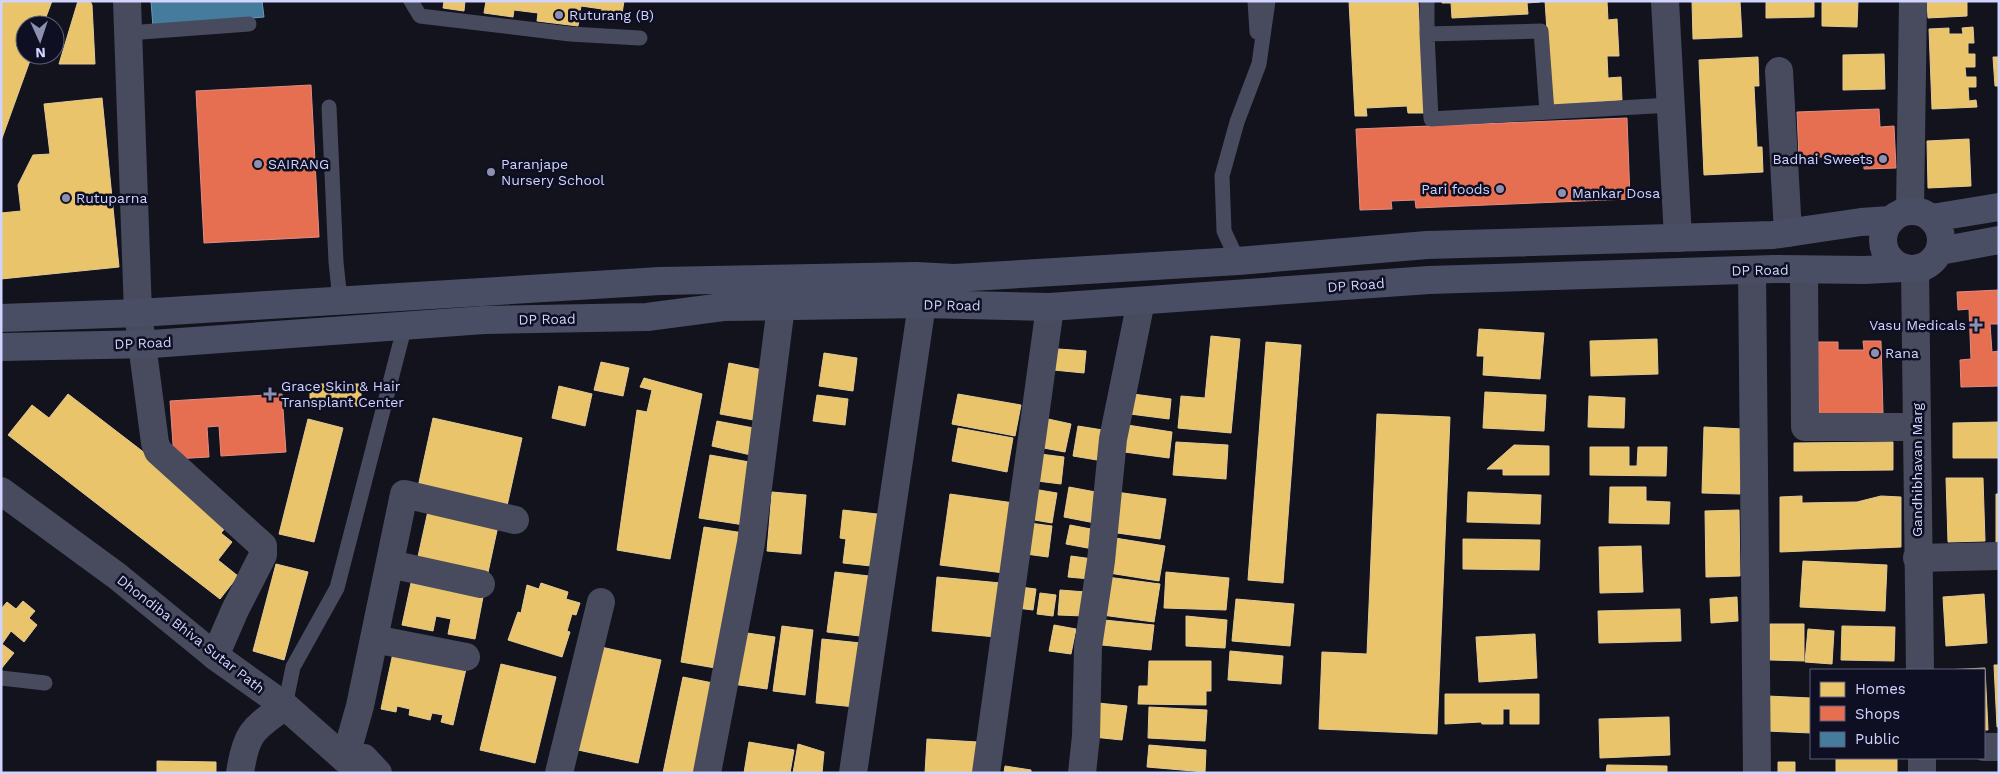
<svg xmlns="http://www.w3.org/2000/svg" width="2000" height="774" viewBox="0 0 2000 774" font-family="'Work Sans',sans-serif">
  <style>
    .homes { fill: #e9c46a; stroke: #e2c996 }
    .shops { fill: #e76f51; stroke: #e08d85 }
    .public { fill: #457b9d; stroke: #6f96ba }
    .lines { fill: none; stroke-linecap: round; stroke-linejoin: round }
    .service { stroke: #484b5e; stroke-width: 15 }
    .minor { stroke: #484b5e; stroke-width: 28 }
    .tertiary { stroke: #484b5e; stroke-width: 28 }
    .secondary { stroke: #4a4e64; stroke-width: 28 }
    .poi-dot { fill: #8e90af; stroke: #0e0f22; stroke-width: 2 }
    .labels { text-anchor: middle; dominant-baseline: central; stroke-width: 5; stroke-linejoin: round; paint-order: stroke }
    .poi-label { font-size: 14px; fill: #d0d4fe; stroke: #0e0f22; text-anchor: start }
    .street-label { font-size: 14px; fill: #d0d4fe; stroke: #0e0f22 }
  </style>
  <rect width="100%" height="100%" fill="#12131d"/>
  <!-- homes -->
  <path class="homes" d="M1,1H52L43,25H25V55H32L1,141Z
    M78,1H90L92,5L95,64H59Z
    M444,1H465L464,11L443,8Z
    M486,1H624L621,20L601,18L602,9L581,6L578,26L537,21L538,13L514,10L513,17L484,13Z
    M1349,1H1418L1424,113H1408L1407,106L1366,108L1367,116H1355Z
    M1442,1H1540V2L1527,3L1528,14L1452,18L1451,3H1442Z
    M1545,1H1607L1608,20L1617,19L1619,56H1607L1608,78L1621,77L1622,100L1552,105Z
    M1692,1H1740L1742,37L1693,39Z
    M1766,1H1814V17L1766,18Z
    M1822,1H1858L1857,27L1822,26Z
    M1927,1H1967V16L1928,18Z
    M1973,27L1974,43H1968V54H1975V67H1965L1966,77H1976V87H1968L1969,101L1976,100L1977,107L1932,109L1929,29L1949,28V34H1963L1962,28Z
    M1884,54L1885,89L1843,90V55Z
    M1758,57L1759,86H1754L1757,147H1762L1763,172L1704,175L1699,60Z
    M1993,57H1999V86H1995Z
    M102,98L119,267L1,279V213L21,211L18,185L33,155L50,154L44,104Z
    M1969,139L1971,186L1928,188L1927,141Z
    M1479,329L1544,333L1540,379L1483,375L1484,356H1477Z
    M1211,336L1240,339L1231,433L1178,428L1181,396L1205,398Z
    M1657,339L1658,374L1591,376L1590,341Z
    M1266,342L1301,345L1283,583L1248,580Z
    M1045,348L1086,351L1084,373L1043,369Z
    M824,353L857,358L853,391L819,386Z
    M601,362L629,368L623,396L594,390Z
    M729,363L768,371L759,421L720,414Z
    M644,378L702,394L670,559L617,550L637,410L647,412L652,390L640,387Z
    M310,384H361V406H310Z
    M559,386L592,394L585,426L552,418Z
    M1485,392L1546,395L1544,431L1483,428Z
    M68,394L232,520L221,533L232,542L218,560L238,576L220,599L8,435L32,405L49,418Z
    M958,394L1021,405L1015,436L952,424Z
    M1133,394L1171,399L1169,419L1130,414Z
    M817,395L848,399L845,425L813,421Z
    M1589,396L1625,398L1624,428L1588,427Z
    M1377,414L1450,417L1437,734L1319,729L1322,652L1367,654Z
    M1039,417L1071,424L1065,452L1033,446Z
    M433,418L522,438L507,506L418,487Z
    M308,419L343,428L314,542L279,534Z
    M717,421L759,429L755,456L712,446Z
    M1999,422V458H1953V423Z
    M1121,424L1172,432L1169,458L1117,451Z
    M1078,426L1109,431L1103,461L1073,456Z
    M1704,427L1743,429L1740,494L1702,493Z
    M958,428L1013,438L1007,472L952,461Z
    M1176,442L1228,445L1226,479L1173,475Z
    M1893,442V470L1794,471V443Z
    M1514,445L1549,446V475H1503V469H1487Z
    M1590,447H1629V466H1637L1638,447H1667L1666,476L1590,475Z
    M1032,453L1064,457L1061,484L1029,480Z
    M710,455L755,463L744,525L699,518Z
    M1946,478H1983L1985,541L1948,542Z
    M1069,487L1101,493L1095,523L1064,517Z
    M1610,487H1646V501L1670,502L1669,524L1609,523Z
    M1027,488L1057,493L1052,523L1023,518Z
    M772,492L806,495L801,554L767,551Z
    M1116,492L1166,499L1160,539L1110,532Z
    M1468,492L1541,495L1540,524L1467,522Z
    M950,494L1014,503L1004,573L940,565Z
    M1996,494H1999V546H1996Z
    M1802,496V503L1857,502L1881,496L1901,497V547L1780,552V497Z
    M843,510L877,514L871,566L843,563L846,539L840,538Z
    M1739,510L1740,576L1706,577L1705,511Z
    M428,511L498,526L487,577L417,561Z
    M1022,522L1052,526L1048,557L1018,553Z
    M1070,525L1096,530L1093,549L1066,544Z
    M704,527L744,533L721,669L681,662Z
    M1115,538L1165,546L1159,581L1109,573Z
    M1463,539L1540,540L1539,570L1463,569Z
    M1641,546L1643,592L1600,593L1599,547Z
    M1071,556L1093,559L1090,579L1068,577Z
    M1803,561L1887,565L1885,611L1800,607Z
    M276,564L308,572L284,660L253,651Z
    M835,572L869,576L860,636L827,632Z
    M1166,572L1229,578L1226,610L1164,608Z
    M937,577L1001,583L996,637L932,631Z
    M1107,577L1160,584L1154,622L1102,615Z
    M411,583L483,597L475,639L448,634L451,619L436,616L433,631L402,625Z
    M541,583L568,592L566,599L580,603L576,615L572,614L567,631L570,632L562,657L508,640L518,612L521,613L527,585L539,589Z
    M1012,586L1036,589L1033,610L1009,607Z
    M1060,590L1086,592L1084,616L1058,615Z
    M1040,593L1056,595L1053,616L1037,614Z
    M1984,594L1987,643L1946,646L1943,597Z
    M1737,597L1738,621L1711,623L1710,599Z
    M1236,599L1294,604L1290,646L1232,641Z
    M23,601L35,611L29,618L37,625L24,642L11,631L2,644L14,653L1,669V609L7,602L16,609Z
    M1680,609L1681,641L1599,643L1598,611Z
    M1186,616L1227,620L1225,648L1186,646Z
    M1104,620L1154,625L1151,650L1102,645Z
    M1770,624H1804V661L1770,660Z
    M1054,625L1076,629L1071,654L1049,651Z
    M782,626L813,630L805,695L773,691Z
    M1842,626L1895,627L1894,661L1841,660Z
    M1808,629L1834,631L1832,664L1805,662Z
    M740,632L775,637L767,689L732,684Z
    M1535,634L1537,678L1479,682L1476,637Z
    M822,639L861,643L855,707L816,703Z
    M601,647L661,660L638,763L578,750Z
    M1230,651L1283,656L1281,684L1228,680Z
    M393,653L466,669L453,725L441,722L443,715L432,713L430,720L409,715L410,709L397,706L396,712L381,709Z
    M1149,661H1211V691H1206V705L1138,704L1139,686H1148Z
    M501,664L556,677L535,763L480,750Z
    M1994,665H1999V727H1997Z
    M1985,668L1988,730H1984V670H1944Z
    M683,677L718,684L700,773H663Z
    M1445,694H1539V724H1510V709H1503V724H1482L1481,722L1445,724Z
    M1767,696L1811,698V733L1766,731Z
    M1098,703L1127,706L1122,740L1093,737Z
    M1149,707L1207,710L1205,741L1148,738Z
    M1669,717L1670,755L1600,758L1599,719Z
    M927,739L978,742L977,773H925Z
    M749,742L794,750L790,773H744Z
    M798,744L824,752L822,773H793Z
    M1149,745L1206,750L1205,772L1147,767Z
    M1836,758H1897V773L1836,772Z
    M157,761L216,762V773H157Z
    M1778,762H1795V773H1778Z
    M1607,765L1667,766V773H1606Z
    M1005,766L1031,770V773H1004Z"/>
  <!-- shops -->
  <path class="shops" d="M311,85L319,237L204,243L196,91Z
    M1879,109L1880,127L1894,126L1896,168L1864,169L1863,155L1799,158L1797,112Z
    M1627,118L1630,199L1416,208L1415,200L1391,201L1392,209L1360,210L1356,129Z
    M1999,290V324H1990L1992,352L1999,351V386L1961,387L1960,360L1971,359L1969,309L1958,310L1957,292Z
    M1863,341H1881L1883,413L1819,415L1818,342H1838V350H1864Z
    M282,394L286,452L221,456L219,426L207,427L209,457L174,459L170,401Z"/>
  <!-- public -->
  <path class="public" d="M151,1H262L264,17L153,27Z"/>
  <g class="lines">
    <!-- service -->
    <path class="service" d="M411,1L420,16L570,34L640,38
      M1255,1L1257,32
      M1427,1V34
      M128,33L249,24
      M329,107L336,262L340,300
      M1547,112L1541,31L1427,34L1431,119L1671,105
      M1238,261L1224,231L1222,176L1237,122L1259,64L1268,1
      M1,678L45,683
      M285,706L293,667L337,588L405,325"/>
    <!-- minor -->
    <path class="minor" d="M1665,1L1678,238
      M1779,71L1788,233
      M1752,270L1757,773
      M1804,270L1805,427H1916
      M142,344L155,443L158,451L263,546V555L235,610L215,656
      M1917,558L1999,556
      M390,564L481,584
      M374,639L466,657
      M1984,747H1999
      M345,759L360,706L404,494L515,520
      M559,773L601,602
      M707,773L751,543L781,306
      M853,773L922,304
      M986,773L1050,307
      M1082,773L1086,736L1088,647L1101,561L1113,439L1141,301"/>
    <!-- tertiary -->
    <path class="tertiary" d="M127,1L138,313L142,344
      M1910,210L1913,1
      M1915,269L1920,670
      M1,491L117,576L215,656L285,706L345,759L364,758L378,773
      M240,773C246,732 253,729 285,706
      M1922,773V758"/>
    <!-- secondary -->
    <path class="secondary" d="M1883 240a29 29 0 1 1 58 0a29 29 0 1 1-58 0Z
      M1932,218L1999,207
      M1940,251L1999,240
      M1,318L138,313L660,281L916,276L954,278L1238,261L1427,245L1773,235L1861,222L1890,220
      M1,347L152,344L484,320L647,317L723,307L922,304L1050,307L1429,280L1774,269L1865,270L1902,268"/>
  </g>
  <!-- markers -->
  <g class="poi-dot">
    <circle cx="559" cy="15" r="5"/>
    <circle cx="1883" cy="159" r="5"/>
    <circle cx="258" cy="164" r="5"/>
    <circle cx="491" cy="172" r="5"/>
    <circle cx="1500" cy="189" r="5"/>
    <circle cx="1562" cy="193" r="5"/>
    <circle cx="66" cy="198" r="5"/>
    <path d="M1973.5 317.5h5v5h5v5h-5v5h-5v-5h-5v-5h5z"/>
    <circle cx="1875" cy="353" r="5"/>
    <path d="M267.5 386.5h5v5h5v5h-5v5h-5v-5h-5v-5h5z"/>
  </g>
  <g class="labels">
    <!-- poi labels -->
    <g class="poi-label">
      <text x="569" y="15">Ruturang (B)</text>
      <text x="1873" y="159" text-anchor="end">Badhai Sweets</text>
      <text x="268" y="164">SAIRANG</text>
      <text x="501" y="164">Paranjape<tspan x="501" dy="16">Nursery School</tspan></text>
      <text x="1490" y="189" text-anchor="end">Pari foods</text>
      <text x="1572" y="193">Mankar Dosa</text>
      <text x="76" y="198">Rutuparna</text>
      <text x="1966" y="325" text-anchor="end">Vasu Medicals</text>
      <text x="1885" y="353">Rana</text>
      <text x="281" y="386">Grace Skin &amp; Hair<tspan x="281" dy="16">Transplant Center</tspan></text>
    </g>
    <!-- street labels -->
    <g class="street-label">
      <text transform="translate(1760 270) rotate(-1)">DP Road</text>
      <text transform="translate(1356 285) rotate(-4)">DP Road</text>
      <text transform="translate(952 305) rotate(1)">DP Road</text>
      <text transform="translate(547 319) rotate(-1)">DP Road</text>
      <text transform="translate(143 343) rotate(-2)">DP Road</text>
      <text transform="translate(1917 470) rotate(-90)">Gandhibhavan Marg</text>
      <text transform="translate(191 634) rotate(38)">Dhondiba Bhiva Sutar Path</text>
    </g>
  </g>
  <!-- border -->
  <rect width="2000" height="774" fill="none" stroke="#d0d4fe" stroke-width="5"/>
  <!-- legend -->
  <rect x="1810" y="669" width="175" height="90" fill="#0e0f22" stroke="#5c5e7a"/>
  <rect x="1820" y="682" width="25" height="15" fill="#e9c46a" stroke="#5c5e7a"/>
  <text x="1855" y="694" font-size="15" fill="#d0d4fe">Homes</text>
  <rect x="1820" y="706" width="25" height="15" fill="#e76f51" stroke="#5c5e7a"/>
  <text x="1855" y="719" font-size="15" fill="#d0d4fe">Shops</text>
  <rect x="1820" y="732" width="25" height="15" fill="#457b9d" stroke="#5c5e7a"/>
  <text x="1855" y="744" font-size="15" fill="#d0d4fe">Public</text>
  <!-- north arrow -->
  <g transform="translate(40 40) rotate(177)"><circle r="24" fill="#0e0f22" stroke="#5c5e7a"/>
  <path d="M0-4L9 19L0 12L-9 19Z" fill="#8e90af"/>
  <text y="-8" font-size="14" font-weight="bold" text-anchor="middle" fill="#d0d4fe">N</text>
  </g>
</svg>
